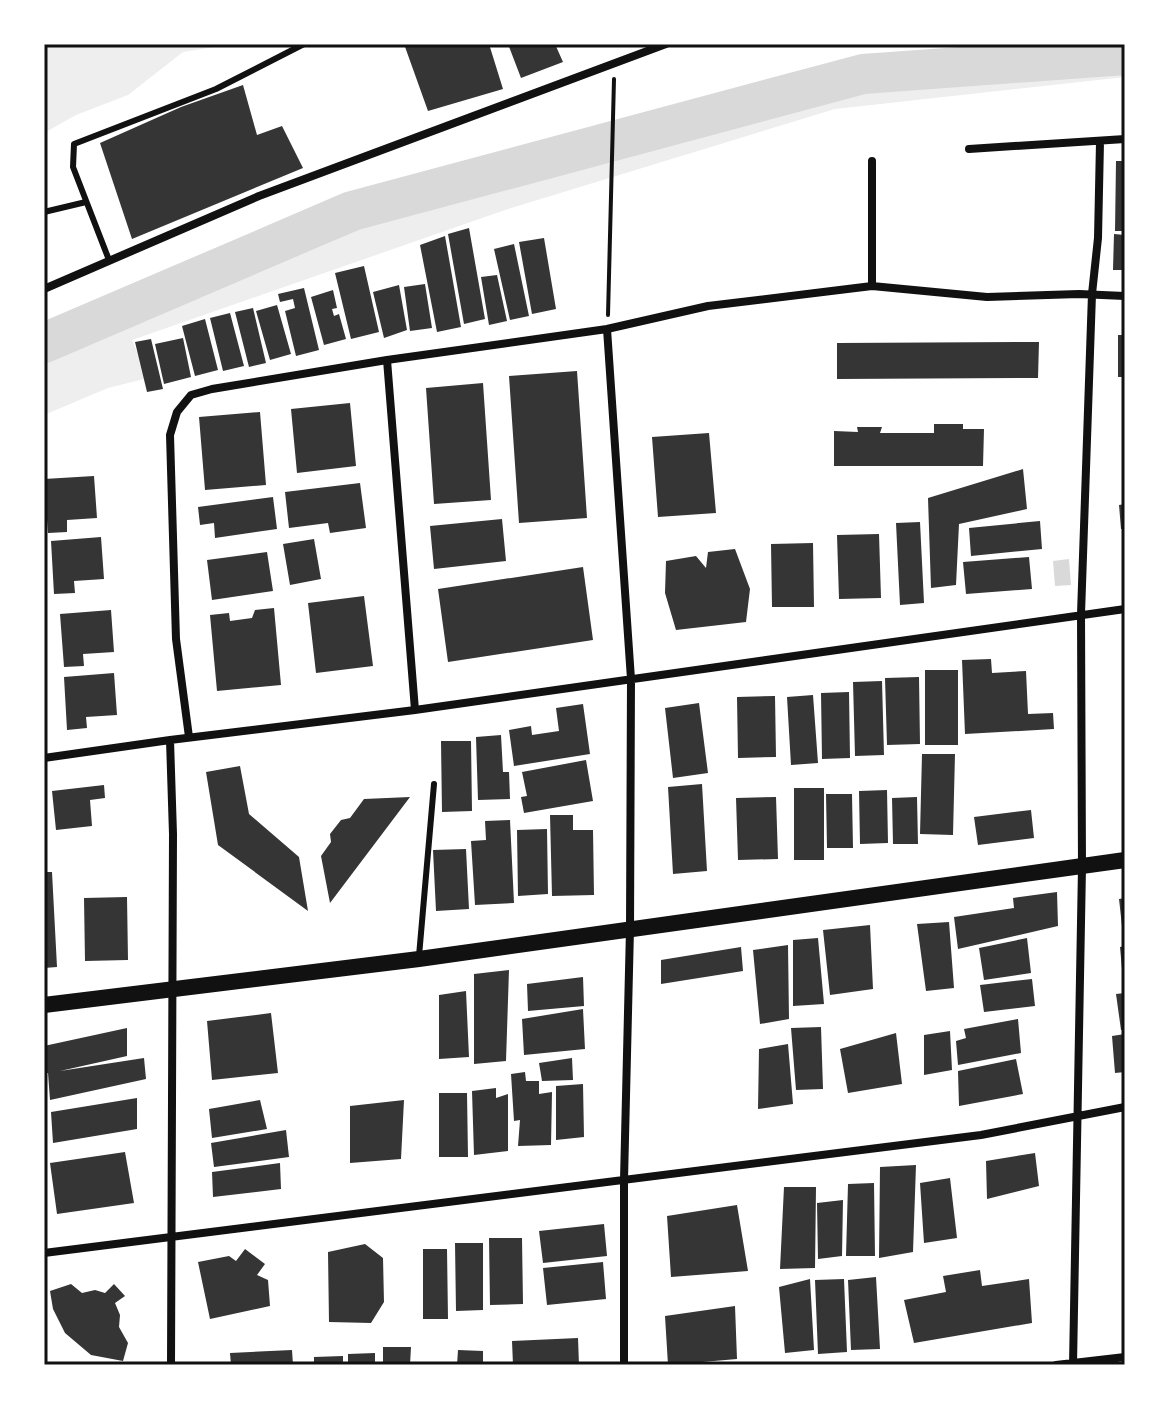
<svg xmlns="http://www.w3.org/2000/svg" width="1169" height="1409" viewBox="0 0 1169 1409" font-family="Commissioner,sans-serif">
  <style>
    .green { fill: #eee }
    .water { fill: #d9d9d9 }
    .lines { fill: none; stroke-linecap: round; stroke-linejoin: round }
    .river { stroke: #d9d9d9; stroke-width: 40 }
    .building { fill: #353535 }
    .path { stroke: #111; stroke-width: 4 }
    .service { stroke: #111; stroke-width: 6 }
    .minor { stroke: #111; stroke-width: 8 }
    .secondary { stroke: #111; stroke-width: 16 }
    .neatline { fill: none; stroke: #111; stroke-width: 3 }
  </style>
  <rect width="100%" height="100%" fill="#fff"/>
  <!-- green -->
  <path class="green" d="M44,44H232L183,52L128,95L76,115L44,133Z
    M997,44H1125V77L835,109L508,209L132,340L148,378L108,388L44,415V334L396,187L732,90Z"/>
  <!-- water -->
  <path class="water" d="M1069,559L1071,585L1055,586L1053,561Z"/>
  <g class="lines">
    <!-- river -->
    <path class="river" d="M44,343L352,211L863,74L1125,55"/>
  </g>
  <!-- building -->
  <path class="building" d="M404,44H489L503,89L428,111Z
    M508,44H555L563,62L521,78Z
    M243,85L257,135L282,126L303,168L132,239L100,143L181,107Z
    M1116,161H1125V231H1115Z
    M469,228L485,319L464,324L448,234Z
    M1114,234L1125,235V270H1113Z
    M445,236L461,327L437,332L420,245Z
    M544,238L556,309L532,314L519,242Z
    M514,244L529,316L510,320L494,249Z
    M364,266L379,332L351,339L335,273Z
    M497,275L507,321L489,325L481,277Z
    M425,284L432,328L410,331L404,287Z
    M399,285L407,330L384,338L373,292Z
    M304,288L319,350L296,356L285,311L295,308L293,299L280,302L278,294Z
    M333,290L337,308L332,309L334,316L339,314L346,339L324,345L311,297Z
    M277,305L291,354L270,360L256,311Z
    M253,308L266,363L249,367L235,312Z
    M230,313L244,366L223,371L210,318Z
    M205,319L218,370L195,376L182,326Z
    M1118,335H1125V377H1118Z
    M183,338L191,377L164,384L155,344Z
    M151,339L163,389L147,392L135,342Z
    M1039,342L1038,378L837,379V343Z
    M577,371L587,518L519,523L509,376Z
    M483,383L491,500L434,504L426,388Z
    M350,403L356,466L297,473L291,409Z
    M260,412L266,485L205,490L199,417Z
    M934,424H963V429H984L983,466H834V431L858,432L857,427H882L880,433H934Z
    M709,433L716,513L658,517L652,437Z
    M1023,469L1027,509L959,524L956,585L931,588L928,498Z
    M94,476L97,518L67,520V532L48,533L44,479Z
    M360,483L366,528L330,533L328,523L289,528L285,492Z
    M273,497L277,529L215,538L214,523L200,525L198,507Z
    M1125,504V529H1121L1119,505Z
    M502,519L506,561L434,569L430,526Z
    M1040,521L1042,549L971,556L969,528Z
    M920,522L924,603L900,605L896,523Z
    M879,534L881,598L839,599L837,535Z
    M101,537L104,579L74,581L75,593L54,594L51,541Z
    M314,539L321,579L290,585L283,544Z
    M813,543L814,607H772L771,544Z
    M735,549L750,589L746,622L676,630L665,593L666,561L696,556L706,568L708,552Z
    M267,552L273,591L212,600L207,560Z
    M1029,557L1032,589L966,594L963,562Z
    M583,567L593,640L448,662L438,589Z
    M364,596L373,666L316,673L308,603Z
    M274,608L281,685L217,691L210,615L229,613L230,621L252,618L255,610Z
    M111,610L114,652L83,654L84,666L64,667L60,614Z
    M991,659L992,673L1026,671L1028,714L1053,713L1054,729L965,734L962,660Z
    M925,670H958V745H925Z
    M114,673L117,715L86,717L87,728L67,730L64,677Z
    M919,677L920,744L887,745L885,678Z
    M882,681L884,755L855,756L853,682Z
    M849,692L850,758L822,759L821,693Z
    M813,695L818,763L791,765L787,697Z
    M775,696L776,757L738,758L737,697Z
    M699,703L708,773L673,778L665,708Z
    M583,704L590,754L514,766L509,730L531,726L532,735L559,731L556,708Z
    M501,735L503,772H509L510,799L478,800L476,737Z
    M441,741H471L472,811L442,812Z
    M922,754H955L953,835L920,834Z
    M586,760L593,801L524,813L521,797L527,796L522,772Z
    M240,766L249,814L299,857L308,911L218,845L206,772Z
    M702,784L707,871L673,874L668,787Z
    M104,785L105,798L90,800L92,826L56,830L52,791Z
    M794,788H824V860H794Z
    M887,790L888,843L860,844L859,791Z
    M826,794H852L853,848H827Z
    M410,797L330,903L321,856L331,842L330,834L341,820L350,818L364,799Z
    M776,797L778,859L738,860L736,798Z
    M917,797L918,844H893L892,798Z
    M1031,810L1034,838L978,845L974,817Z
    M550,815H573V830H593L594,895L552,896Z
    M510,820L514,903L475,905L471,841L486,840L485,821Z
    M547,829L548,894L518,896L517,830Z
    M466,849L469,909L436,911L433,850Z
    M44,872H52L57,967L44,968Z
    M1057,892L1058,926L958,949L954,917L1014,908L1013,898Z
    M127,897L128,960L85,961L84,898Z
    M1125,898V935H1123L1119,899Z
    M949,922L954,988L926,991L917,924Z
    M870,925L873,989L830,995L823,930Z
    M818,938L824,1004L793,1006V940Z
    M1027,938L1031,973L984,980L979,948Z
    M788,945L789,1019L760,1024L753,950Z
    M1125,946V979L1123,980L1120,947Z
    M741,947L743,971L661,984V960Z
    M509,970L506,1061L474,1064V974Z
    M583,977L584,1006L528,1011L527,984Z
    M1032,979L1035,1006L984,1012L980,985Z
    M466,991L469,1057L439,1059V995Z
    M1125,993V1030H1121L1116,994Z
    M583,1009L585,1049L524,1055L522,1019Z
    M271,1013L278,1073L212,1080L207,1021Z
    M1018,1019L1021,1053L958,1065L956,1041L966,1038L964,1029Z
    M821,1027L823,1089L796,1090L791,1028Z
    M127,1028V1056L60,1071L144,1058L146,1079L50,1100L48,1073H44V1046Z
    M950,1031L952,1070L924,1075V1035Z
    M896,1033L902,1084L848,1093L840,1049Z
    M1125,1034V1072L1115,1073L1112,1036Z
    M788,1044L793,1104L758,1109L759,1049Z
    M572,1058L573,1080L542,1081L539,1063Z
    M1016,1059L1023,1094L959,1106L958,1071Z
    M525,1072L526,1081H539V1094L552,1092L551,1145L518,1146L520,1120L514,1121L511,1074Z
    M583,1084L584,1137L556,1140V1086Z
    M496,1088V1098L508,1094V1151L474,1155L472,1091Z
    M439,1093H467L468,1157H439Z
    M137,1098V1129L53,1143L51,1112Z
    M260,1100L267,1129L212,1138L209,1109Z
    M404,1100L401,1159L350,1163V1106Z
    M286,1130L289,1157L214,1167L211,1143Z
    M125,1152L134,1203L57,1214L50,1163Z
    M1035,1153L1039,1186L987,1199L986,1161Z
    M280,1163L281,1189L213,1197L212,1172Z
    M916,1165L913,1252L879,1258L880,1167Z
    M950,1178L957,1238L924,1243L920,1183Z
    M874,1183L875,1256H846L848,1184Z
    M784,1187H816L815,1268L780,1269Z
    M843,1200L842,1256L818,1259L817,1203Z
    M737,1205L748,1271L671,1277L667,1216Z
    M604,1224L607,1256L543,1263L539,1231Z
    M489,1238H522L523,1304L490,1305Z
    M455,1243H483V1310L456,1311Z
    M365,1244L383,1258L384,1302L371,1323L329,1322L328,1252Z
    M245,1249L265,1264L257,1275L268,1280L270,1306L210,1319L198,1262L229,1256L236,1261Z
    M423,1249H447L448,1319H423Z
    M603,1262L606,1299L547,1305L543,1268Z
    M980,1270L982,1286L1029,1279L1032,1323L914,1343L904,1300L946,1292L943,1276Z
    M876,1277L880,1349L851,1350L848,1280Z
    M810,1279L814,1350L785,1353L779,1287Z
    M844,1279L847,1352L818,1354L815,1280Z
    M71,1284L82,1293L95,1290L105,1293L114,1284L125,1296L115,1303L120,1315L119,1327L128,1343L123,1361L91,1355L65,1333L53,1309L50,1291Z
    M735,1306L737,1359L668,1365L665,1316Z
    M578,1338L579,1365H513L512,1341Z
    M383,1347H411L410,1365H383Z
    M292,1350L293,1365H231L230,1353Z
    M458,1350L483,1351V1365H457Z
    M375,1353V1365H348V1354Z
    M343,1356V1365H314V1357Z"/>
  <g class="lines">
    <!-- path -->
    <path class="path" d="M608,315L614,79"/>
    <!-- service -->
    <path class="service" d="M44,212L86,202
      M109,260L73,167L74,144L216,89L304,44
      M419,956L434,784"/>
    <!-- minor -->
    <path class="minor" d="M969,149L1125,139
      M872,286V161
      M44,289L259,196L666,44
      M607,329L631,679L630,929L624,1180V1365
      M387,360L415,710
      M189,737L176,639L170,435L177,412L191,395L212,389L387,360L607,329L708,306L872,286L987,297L1079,294L1125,296
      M44,758L170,740
      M44,1253L981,1135L1125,1107
      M171,1365L173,834L170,740L415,710L1125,609
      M1056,1365L1125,1357
      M1073,1365L1082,867L1081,614L1092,294L1098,238L1100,142"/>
    <!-- secondary -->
    <path class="secondary" d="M44,1005L419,959L1125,860"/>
  </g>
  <!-- border -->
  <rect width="1169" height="1409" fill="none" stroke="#ffffff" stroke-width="92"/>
  <rect x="46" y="46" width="1077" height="1317" class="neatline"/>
</svg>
